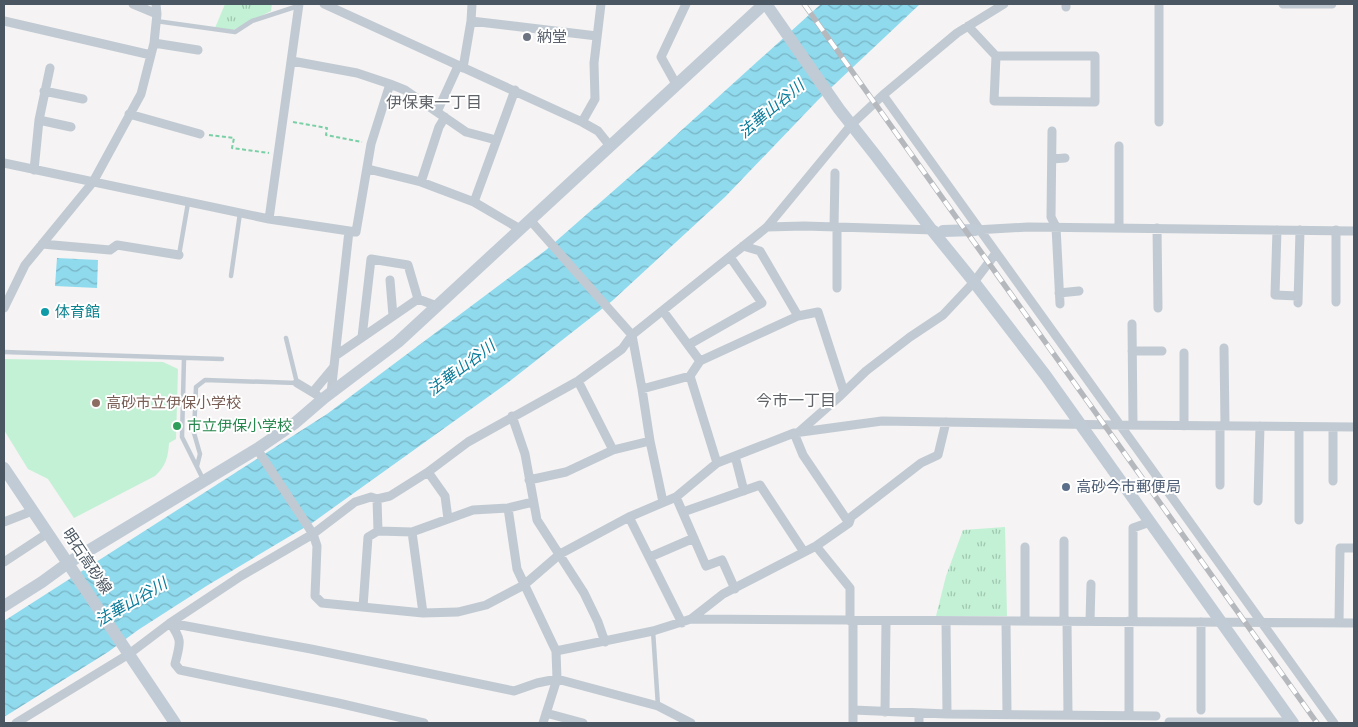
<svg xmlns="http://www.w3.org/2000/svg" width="1358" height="727" viewBox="0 0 1358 727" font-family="Karla,'Noto Sans JP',sans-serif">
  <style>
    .grass { fill: #c3f1d5 }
    .park { fill: url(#park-tufts) }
    .water { fill: url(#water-waves) }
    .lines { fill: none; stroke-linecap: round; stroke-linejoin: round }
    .path { stroke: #7ad0a6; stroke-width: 2; stroke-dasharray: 4 2.5; stroke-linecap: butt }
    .lane { stroke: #c1cad2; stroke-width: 4.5 }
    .street { stroke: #c1cad2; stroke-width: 9 }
    .secondary { stroke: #c1cbd6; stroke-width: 12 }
    .rail-casing { stroke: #b5b8bd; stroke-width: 5.5 }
    .rail { stroke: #fff; stroke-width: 4; stroke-dasharray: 11; stroke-linecap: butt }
    .worship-dot { fill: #6b7280; stroke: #fff; stroke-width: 2 }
    .culture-dot { fill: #0f9aa8; stroke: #fff; stroke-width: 2 }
    .education-dot { fill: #8d6e63; stroke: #fff; stroke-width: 2 }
    .leisure-dot { fill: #2e9e5b; stroke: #fff; stroke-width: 2 }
    .service-dot { fill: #5c6f8a; stroke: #fff; stroke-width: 2 }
    .labels { text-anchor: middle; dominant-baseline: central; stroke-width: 4; stroke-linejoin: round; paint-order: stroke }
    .worship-label { font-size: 15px; fill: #5b616d; stroke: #fff; text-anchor: start }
    .culture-label { font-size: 15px; fill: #0d838f; stroke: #fff; text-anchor: start }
    .education-label { font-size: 15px; fill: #785e54; stroke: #fff; text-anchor: start }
    .leisure-label { font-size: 15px; fill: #27864d; stroke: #fff; text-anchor: start }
    .service-label { font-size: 15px; fill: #4e5e75; stroke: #fff; text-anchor: start }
    .street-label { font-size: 15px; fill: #4a5661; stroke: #fff }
    .neighbourhood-label { font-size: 16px; fill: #5f6368; stroke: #fff }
    .water-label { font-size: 16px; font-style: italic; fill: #0c7c9b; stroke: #fff }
  </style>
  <defs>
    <pattern id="park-tufts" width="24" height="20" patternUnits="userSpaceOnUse" patternTransform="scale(1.25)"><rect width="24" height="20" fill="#c3f1d5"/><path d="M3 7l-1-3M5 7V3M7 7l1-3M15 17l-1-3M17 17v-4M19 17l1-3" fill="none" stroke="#a0c6b0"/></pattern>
    <pattern id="water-waves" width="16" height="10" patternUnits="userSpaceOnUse" patternTransform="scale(1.25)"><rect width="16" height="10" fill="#90daee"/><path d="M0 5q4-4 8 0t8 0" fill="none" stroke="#78b4c4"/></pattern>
  </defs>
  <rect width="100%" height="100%" fill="#f5f3f3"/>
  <!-- grass -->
  <path class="grass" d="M4,359L163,362L178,369L176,439L169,443C168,457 166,466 155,476L74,518L48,479L28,469L4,430Z"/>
  <!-- park -->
  <path class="park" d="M225,4H272L271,11L233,30L215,28Z
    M1005,527L1007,616H936L946,576L963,530Z"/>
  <!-- water -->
  <path class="water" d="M821,4H920L818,100L725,197L612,301L506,384L312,523L208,585L138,630L108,652L4,717V621L327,414L546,250L652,157Z
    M57,258L98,260L97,288L55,286Z"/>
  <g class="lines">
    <!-- path -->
    <path class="path" d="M293,122L327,128L326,135L362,142
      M209,135L234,138L232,148L269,153"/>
    <!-- lane -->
    <path class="lane" d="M156,21L235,32L252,21L298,6
      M179,255L188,203
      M231,276L240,213
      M4,352L222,359
      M184,358L182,437L203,479
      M197,466L200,454L194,433L196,387L205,380L297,383L286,338
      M653,631L658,706"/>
    <!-- street -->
    <path class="street" d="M133,4L157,14
      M324,4L582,122L598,131L610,146
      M1283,4H1332
      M1066,7V4
      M4,21L151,55
      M471,21L597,36
      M968,26L996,56L994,101L1095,102V56H996
      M154,43L198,50
      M292,61L357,73L390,84L405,90L466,132L496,140
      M463,68L471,21L472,4
      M676,84L661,57L686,4
      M44,91L83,99
      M883,95L1334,723
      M437,112L458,66
      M129,114L200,134
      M39,120L71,127
      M582,122L595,99L594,63L601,4
      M1159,122V4
      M1052,131L1051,217L1056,227L1060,304
      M1052,159L1065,158
      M4,163L269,219L356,232L371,144L390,84
      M368,169L421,182L474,202L520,229
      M34,170L39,120L50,68
      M421,182L439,127L445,117
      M474,202L515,90
      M269,219L299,4
      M530,220L632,335L642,389L650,441L663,502
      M767,227L804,226L935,230
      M834,227L835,173
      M1119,228V146
      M1157,228L1158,308
      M975,230L1028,227L1354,231
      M1277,230L1275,295L1298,296
      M1336,230V302
      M42,244L110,250L117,245L179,255
      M743,246L760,251L798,316
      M390,280L393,316
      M837,288V227
      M1059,293L1079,291
      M1298,303L1300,230
      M4,308L25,265L93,182L141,94L154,43L157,14L156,4
      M663,311L700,361
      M1132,324L1133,425
      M362,337L371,259L408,265L418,299
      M688,345L762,303L730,257
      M1224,348L1225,426
      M1132,351H1162
      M335,356L418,299L437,306
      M578,381L613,450
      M297,383L317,395
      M642,389L690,376
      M313,392L333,368
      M331,393L349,231
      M512,416L525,454L537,520L584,593L598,622L605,642
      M1184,426V353
      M1220,426V485
      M1299,427V520
      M799,432L840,396L866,371L910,337L943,315L974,282L996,253
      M794,433L803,455L849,523
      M257,449L313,534L317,546L315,596L322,603L423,613L458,612L486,605L524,585L560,554L629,517L676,497L717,463L794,433L882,421L1115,425L1354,427
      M735,456L744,491
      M717,463L690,376L700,361L798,316L818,312L844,392
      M428,472L445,496L448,519
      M529,480L566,472L613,450L650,441
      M1333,481V427
      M676,497L706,566L722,560L735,589
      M377,499L378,531
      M1258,501L1260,426
      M508,508L517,569L556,651L557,679L543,723
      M683,512L760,485L804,552
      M629,517L682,623
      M4,522L32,511
      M412,532L423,613
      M1064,541V621
      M816,546L850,588V621
      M650,557L694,538
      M4,562L48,533
      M363,607L368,537L378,531L412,532L473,510L508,508L533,502
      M691,619L723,594L816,546L849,523L851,517L921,463L938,455L946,422
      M946,621L947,714
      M1006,621L1007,714
      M1025,621V547
      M1067,621L1068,715
      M1090,621L1091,584
      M1133,621V528L1150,522
      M1339,623L1340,548H1354
      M556,651L653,631L691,619L1354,623
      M853,710L947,714L1156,716
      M1201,710V622
      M885,712L886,621
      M546,713L583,723
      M1129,715V621
      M1169,722H1292
      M16,723L129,654L170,623L311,649L514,691L537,683L557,679L658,706L691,723
      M424,723L338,703L180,670L175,664C180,643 183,641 170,623L241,576L313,534L355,502L371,497L377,499L390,496L428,472L468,442L578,381L622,349L632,335L767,227L852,124L883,95L957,33L1004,4
      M853,723V621
      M919,723V713"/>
    <!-- secondary -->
    <path class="secondary" d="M766,4L839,109L876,156L931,229L974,282L1046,376L1293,723
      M943,231L975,230
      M4,468L175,723
      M4,606L42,582L68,563L257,449L295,423L324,398L398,342L764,4"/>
    <defs>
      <path id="rail" d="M804,4L1317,723"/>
    </defs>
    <!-- rail casing -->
    <use href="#rail" class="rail-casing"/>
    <!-- rail -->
    <use href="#rail" class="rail"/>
  </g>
  <!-- markers -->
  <circle class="worship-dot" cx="527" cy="37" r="5"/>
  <circle class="culture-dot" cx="45" cy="312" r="5"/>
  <circle class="education-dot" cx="96" cy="403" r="5"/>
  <circle class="leisure-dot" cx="177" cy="426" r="5"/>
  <circle class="service-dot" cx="1066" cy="487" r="5"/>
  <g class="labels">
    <!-- worship labels -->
    <g class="worship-label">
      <text x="537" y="37">納堂</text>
    </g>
    <!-- culture labels -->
    <g class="culture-label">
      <text x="55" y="312">体育館</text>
    </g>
    <!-- education labels -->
    <g class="education-label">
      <text x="106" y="403">高砂市立伊保小学校</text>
    </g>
    <!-- leisure labels -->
    <g class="leisure-label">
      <text x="187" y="426">市立伊保小学校</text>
    </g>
    <!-- service labels -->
    <g class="service-label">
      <text x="1076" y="487">高砂今市郵便局</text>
    </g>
    <!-- street labels -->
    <g class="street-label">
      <text transform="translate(87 561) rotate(56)">明石高砂線</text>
    </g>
    <!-- neighbourhood labels -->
    <g class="neighbourhood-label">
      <text x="434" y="102">伊保東一丁目</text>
      <text x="796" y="400">今市一丁目</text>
    </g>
    <!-- water labels -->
    <g class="water-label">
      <text transform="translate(771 109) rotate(-40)">法華山谷川</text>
      <text transform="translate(461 368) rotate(-37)">法華山谷川</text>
      <text transform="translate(131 602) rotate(-30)">法華山谷川</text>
    </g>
  </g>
  <!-- border -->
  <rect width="1358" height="727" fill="none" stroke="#4a5661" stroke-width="10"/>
</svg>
